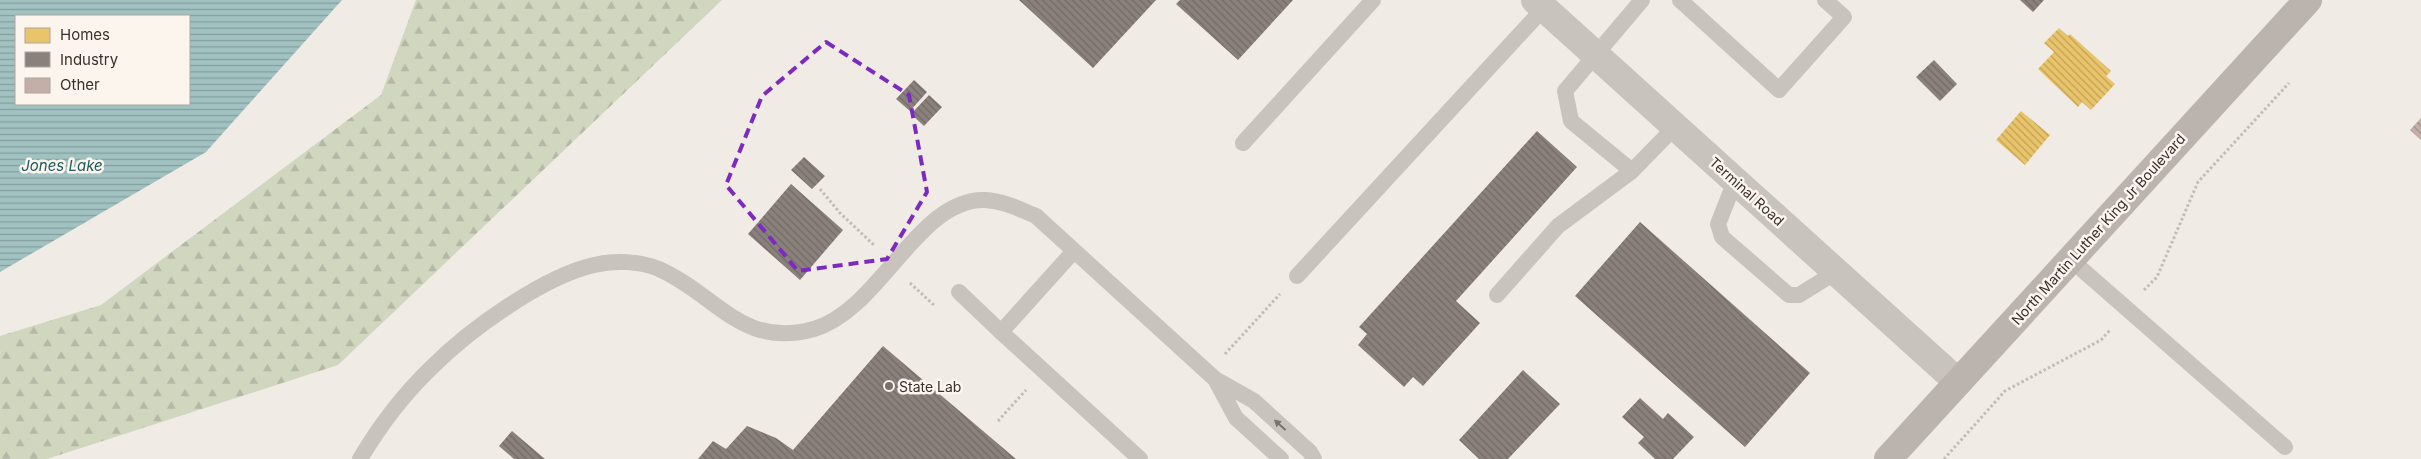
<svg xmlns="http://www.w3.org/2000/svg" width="2421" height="459" viewBox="0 0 2421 459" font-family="Inter,sans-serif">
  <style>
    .forest { fill: url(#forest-firs) }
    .water { fill: url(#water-rules); fill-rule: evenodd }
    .homes { fill: url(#homes-back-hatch) }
    .industry { fill: url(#industry-back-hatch) }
    .building { fill: url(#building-back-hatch) }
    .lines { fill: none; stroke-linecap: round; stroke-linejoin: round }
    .path { stroke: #c2bbb6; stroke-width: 3; stroke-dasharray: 2.5 2.5; stroke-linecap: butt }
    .lane { stroke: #c9c3be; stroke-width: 16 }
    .street { stroke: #c9c3be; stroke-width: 28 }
    .secondary { stroke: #bab3ae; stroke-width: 28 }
    .oneway { fill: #7b726d }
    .marked { fill: none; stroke: #7b2cbf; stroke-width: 4; stroke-dasharray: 10 6; stroke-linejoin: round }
    .poi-dot { fill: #7a716c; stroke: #fbf5ee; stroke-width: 2 }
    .labels { text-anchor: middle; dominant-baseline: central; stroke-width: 5; stroke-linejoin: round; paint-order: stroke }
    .street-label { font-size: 14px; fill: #3b302b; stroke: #fbf5ee }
    .poi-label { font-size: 14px; fill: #3b302b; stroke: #fbf5ee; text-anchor: start }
    .water-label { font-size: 15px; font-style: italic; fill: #1f5a5e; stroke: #fbf5ee }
  </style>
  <defs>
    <pattern id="forest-firs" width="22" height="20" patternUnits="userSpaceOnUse" patternTransform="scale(1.25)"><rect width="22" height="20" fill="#d1d6bf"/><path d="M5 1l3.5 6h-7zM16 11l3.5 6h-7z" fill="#b4b8a4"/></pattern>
    <pattern id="water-rules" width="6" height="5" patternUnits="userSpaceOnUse" patternTransform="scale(1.25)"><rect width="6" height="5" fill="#a1c2c1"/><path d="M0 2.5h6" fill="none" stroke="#849e9d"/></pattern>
    <pattern id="homes-back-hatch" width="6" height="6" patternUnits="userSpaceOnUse" patternTransform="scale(1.25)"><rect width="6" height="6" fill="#e9c46a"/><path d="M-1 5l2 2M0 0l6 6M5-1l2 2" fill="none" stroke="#bea057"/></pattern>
    <pattern id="industry-back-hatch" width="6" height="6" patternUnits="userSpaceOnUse" patternTransform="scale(1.25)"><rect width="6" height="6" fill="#8a817c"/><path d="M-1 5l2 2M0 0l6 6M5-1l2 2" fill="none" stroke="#726a66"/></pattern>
    <pattern id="building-back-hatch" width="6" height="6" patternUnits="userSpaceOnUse" patternTransform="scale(1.25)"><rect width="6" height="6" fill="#c3afa7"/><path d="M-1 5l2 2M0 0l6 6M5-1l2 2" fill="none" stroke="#a08f88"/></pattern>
  </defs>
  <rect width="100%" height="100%" fill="#f0ebe5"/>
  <!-- forest -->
  <path class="forest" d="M416,0H722L338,365L47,459H0V336L101,305L381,95Z"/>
  <!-- water -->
  <path class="water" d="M0,0H342L206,152L0,272ZM16,16H189V104H16Z"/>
  <!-- homes -->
  <path class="homes" d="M2059,28L2068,36L2070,34L2111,71L2106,76L2115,84L2091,110L2082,102L2078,107L2038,69L2054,52L2044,43Z
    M2021,111L2050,135L2025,165L1996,140Z"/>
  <!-- industry -->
  <path class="industry" d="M1019,0H1156L1093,68Z
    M1180,0H1293L1238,60L1176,4Z
    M2020,0H2044L2033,12Z
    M1934,60L1957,84L1940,101L1916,77Z
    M914,80L927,92L910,111L896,99Z
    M929,95L942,107L924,126L911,114Z
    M1537,131L1577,167L1456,301L1480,323L1423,386L1413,377L1404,387L1358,345L1367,334L1359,327Z
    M804,157L825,176L812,189L791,170Z
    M791,184L843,230L800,280L748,234Z
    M1640,222L1810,373L1745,447L1575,296Z
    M883,346L1016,459H698L713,441L726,449L747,426L776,438L793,450Z
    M1523,370L1560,404L1508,459H1479L1459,440Z
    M1640,398L1663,419L1668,413L1694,437L1673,459H1655L1638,443L1644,437L1622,417Z
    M512,431L545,459H514L499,446Z"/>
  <!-- building -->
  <path class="building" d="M2421,118V140L2410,130Z"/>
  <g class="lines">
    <!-- path -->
    <path class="path" d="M820,189L840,213L875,246
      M910,283L935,306
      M2144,290L2157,277L2198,182L2289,83
      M1225,354L1280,294
      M998,421L1026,390
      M1944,459L2005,391L2101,340L2111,329"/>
    <!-- lane -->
    <path class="lane" d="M1642,0L1565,91L1571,121L1632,171L1675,127
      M1680,0L1779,90L1844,17L1825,0
      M1243,143L1373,0
      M1735,181L1718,224L1722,237L1789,295H1799L1836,272
      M1074,251L1001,332L1140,459
      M2070,259L2285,447
      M1297,276L1544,8
      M959,292L1001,332
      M1497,295L1558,226L1632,171
      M1215,379L1236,418L1281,459
      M360,459C379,427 404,394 431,368C469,330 542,277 594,265C614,260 640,261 659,269C717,295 742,349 814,329C880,310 918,198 985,200C1004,201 1019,209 1036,216L1215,379L1254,401L1310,452L1314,459"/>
    <!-- street -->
    <path class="street" d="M1535,0L1958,382"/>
    <!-- secondary -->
    <path class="secondary" d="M1888,459L2308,0"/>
  </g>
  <!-- one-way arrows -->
  <defs><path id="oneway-solid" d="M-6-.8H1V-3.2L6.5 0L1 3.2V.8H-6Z" transform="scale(1.25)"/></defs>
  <use class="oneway" href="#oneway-solid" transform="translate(1280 425) rotate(-138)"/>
  <!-- marked area -->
  <path class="marked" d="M826,42L909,95L927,192L887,259L798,271L726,185L762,96Z"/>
  <!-- markers -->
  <circle class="poi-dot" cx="889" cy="386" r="5"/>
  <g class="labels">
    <!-- street labels -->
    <g class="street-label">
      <text transform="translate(1747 191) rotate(42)">Terminal Road</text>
      <text transform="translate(2098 229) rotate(-48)">North Martin Luther King Jr Boulevard</text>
    </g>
    <!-- poi labels -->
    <g class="poi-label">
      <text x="899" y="386">State Lab</text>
    </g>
    <!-- water labels -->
    <g class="water-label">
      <text x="62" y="165">Jones Lake</text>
    </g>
  </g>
  <!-- legend -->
  <rect x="15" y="15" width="175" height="90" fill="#fbf5ee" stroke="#aea6a0"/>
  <rect x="25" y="28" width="25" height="15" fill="#e9c46a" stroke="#aea6a0"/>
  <text x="60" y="40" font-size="15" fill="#3b302b">Homes</text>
  <rect x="25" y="52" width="25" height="15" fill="#8a817c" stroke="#aea6a0"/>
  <text x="60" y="65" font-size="15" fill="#3b302b">Industry</text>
  <rect x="25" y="78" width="25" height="15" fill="#c3afa7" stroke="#aea6a0"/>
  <text x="60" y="90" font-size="15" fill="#3b302b">Other</text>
</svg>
